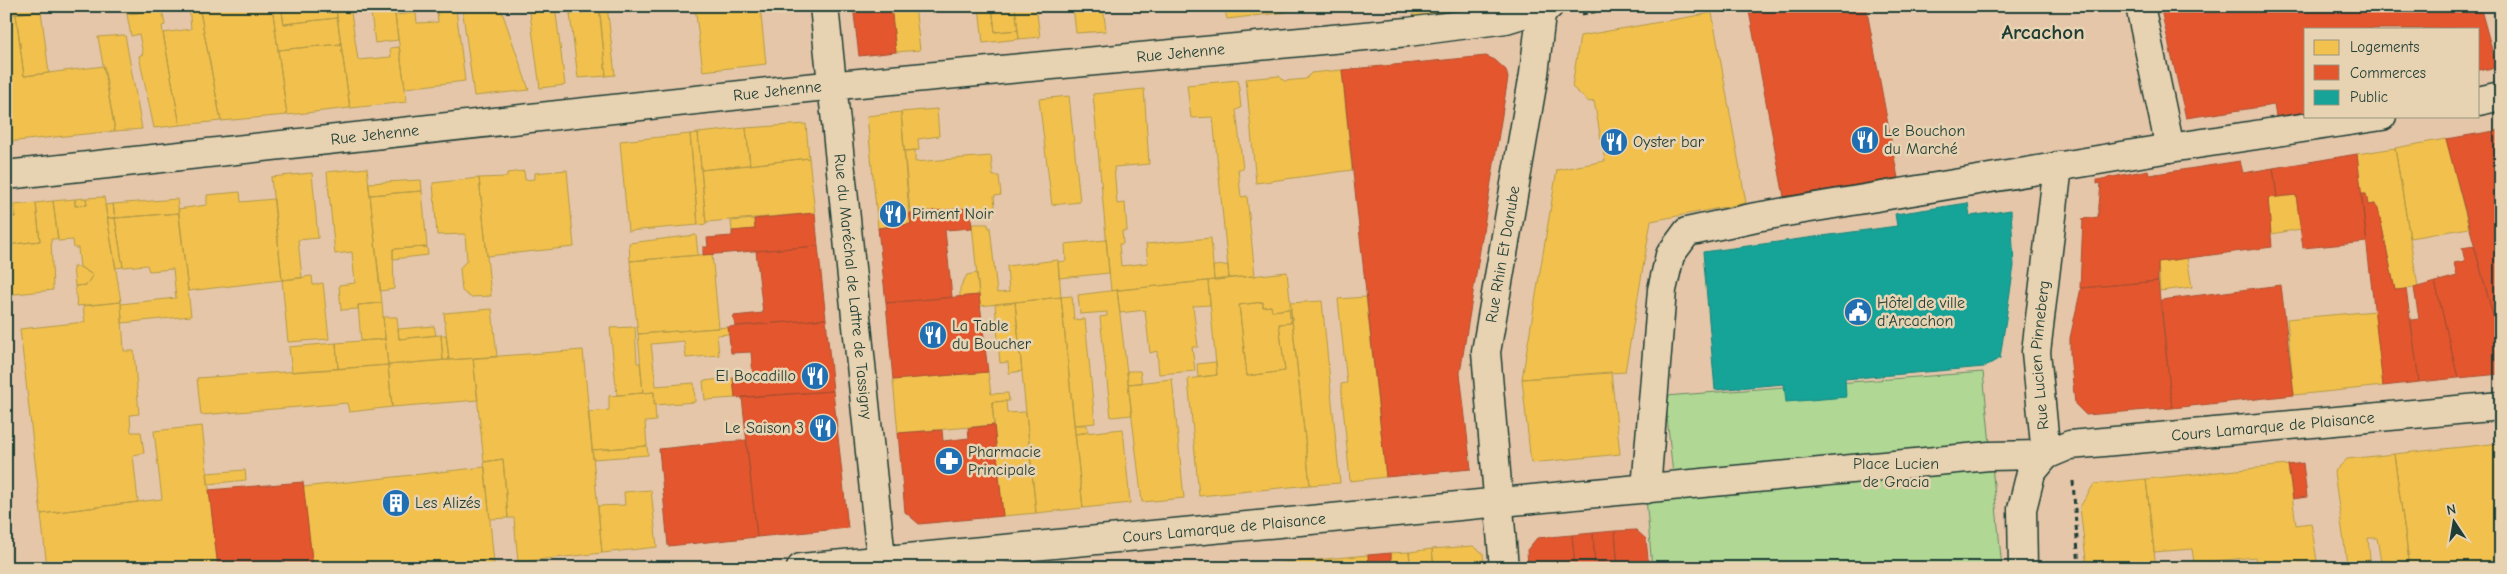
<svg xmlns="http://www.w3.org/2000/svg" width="2507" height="574" viewBox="0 0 2507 574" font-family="'Comic Neue',sans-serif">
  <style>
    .green { fill: #b0d794; stroke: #688a64 }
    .homes { fill: #f2c14e; stroke: #b39946; fill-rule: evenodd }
    .shops { fill: #e4572e; stroke: #a94f30 }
    .public { fill: #17a398; stroke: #19847a }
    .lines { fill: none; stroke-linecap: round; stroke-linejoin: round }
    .minor-casing { stroke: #1f3d34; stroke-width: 31 }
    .path { stroke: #1f3d34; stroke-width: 3; stroke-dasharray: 5 4; stroke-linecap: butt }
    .minor { stroke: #e7d2b1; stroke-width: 28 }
    .labels { text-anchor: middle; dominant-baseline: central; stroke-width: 5; stroke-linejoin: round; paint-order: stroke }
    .street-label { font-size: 16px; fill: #1f3d34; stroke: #e7d2b1 }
    .poi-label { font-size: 16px; fill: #1f3d34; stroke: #e7d2b1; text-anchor: start }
    .park-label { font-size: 16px; fill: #264539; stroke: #e7d2b1 }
    .district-label { font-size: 21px; font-weight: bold; fill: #1f3d34; stroke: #e7d2b1 }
  </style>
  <rect width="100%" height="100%" fill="#e5c6a9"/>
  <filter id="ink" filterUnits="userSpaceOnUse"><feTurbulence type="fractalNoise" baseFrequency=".02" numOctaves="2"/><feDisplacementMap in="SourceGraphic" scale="10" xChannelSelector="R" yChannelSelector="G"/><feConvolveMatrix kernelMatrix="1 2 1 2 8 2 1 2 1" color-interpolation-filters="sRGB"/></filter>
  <g filter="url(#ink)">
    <!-- green -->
    <path class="green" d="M1983,372L2002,568H1813V564L1767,568H1652L1646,497L1675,495L1665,396Z"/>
    <!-- homes -->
    <path class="homes" d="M6,6H33L34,11L6,16Z
      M125,6H155L156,10L127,14Z
      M189,6H199L221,121L180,125L163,33L191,29Z
      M199,6H272L287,115L221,121Z
      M272,6H285L286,11L282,12L284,24L337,18L341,44L278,50Z
      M323,6H336L337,18L284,24L282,12Z
      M350,6L358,60L391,57L390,48L399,47L407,102L350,108L336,8Z
      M370,6H394L398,40L375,43Z
      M462,6H500L529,90L474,96Z
      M529,6H555L565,85L540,88Z
      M569,6H599L600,11L570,14Z
      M599,6H607L615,75L606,76Z
      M695,6H760L766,64L703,71Z
      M891,6H915L920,50L896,52Z
      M979,6H992L995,32L1018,30L1019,39L983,43Z
      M992,6H1015L1018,30L995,32Z
      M1015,6H1036L1040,37L1019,39Z
      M1073,6H1103L1106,31L1076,33Z
      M1172,6H1216L1173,11Z
      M1224,6H1287V12L1227,19Z
      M1306,6H1342L1307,10Z
      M1412,6H1506L1414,21Z
      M456,9L465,81L405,88L395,15L416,13L417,23L438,22L437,11Z
      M162,10L165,25L162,26L163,33L180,125L154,128L139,56L143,54L139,34L131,36L127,14Z
      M34,11H41L49,73L24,76L16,14Z
      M600,11L606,76L578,78L570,14Z
      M1712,13L1746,203L1651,221L1625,372L1522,379L1557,170L1605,161L1594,101L1589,102L1572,87L1580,36Z
      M16,14L24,76L104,66L115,131L6,142V16Z
      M125,35L142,129L115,131L98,37Z
      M341,44L350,108L287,115L278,50Z
      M1342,70L1352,170L1256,183L1246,79L1279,76L1284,81L1306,79L1311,73Z
      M1238,80L1241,108L1236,110L1243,169H1238L1241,197L1247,196L1255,276L1229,278L1213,117L1191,118L1187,85Z
      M1144,89L1149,164L1114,167L1117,204L1125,203L1127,231H1122L1123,244H1119L1121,266L1148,263L1146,244L1211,238L1214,280L1111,291L1093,94Z
      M1069,96L1080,202L1052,205L1039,99Z
      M937,109L939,136L918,139L919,150L904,151L901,112Z
      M901,112L911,224L878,228L867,116Z
      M806,124L809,158L750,165L746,128Z
      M746,128L750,165L701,170L698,133Z
      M698,133L706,224L698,225L690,134Z
      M690,134L698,225L628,231L620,141Z
      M2446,139L2469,228L2410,238L2395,148Z
      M2395,148L2418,287L2406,289L2395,290L2378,208L2375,204L2368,205L2366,194H2361L2357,154Z
      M915,150V162L991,156L993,176H999L1001,195L994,196L995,208L909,213L904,151Z
      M809,158L815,213L706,222L701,170Z
      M367,168L382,303L358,305V309L341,310L339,285L355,283L352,252L335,254L327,172Z
      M567,170L574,247L487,256L479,178L507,177V173L524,171L525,180L535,179V173Z
      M312,173L318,238L298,240L302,278L282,280L271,177Z
      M479,178L491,296L470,297L462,291L460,268L467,260L465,234L437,235L433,183Z
      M421,180L422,191L370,195L368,183Z
      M422,191L427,247L393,249L394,289L380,291L370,195Z
      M240,192L241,202L274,199L282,280L188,291L178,209L207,205V195Z
      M2296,195L2301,229L2271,234L2268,198Z
      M104,197L121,302L77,306L75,286L86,285L93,275L80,267L78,248H74L73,240L58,241L53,201L75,199V206L87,205L86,198Z
      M86,198L87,205L75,206V199Z
      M177,199L179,213L115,218L113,204Z
      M53,201L58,239H51L53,290L6,295V245L40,241L36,203Z
      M36,203L40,241L6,245V218L15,217L14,205Z
      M113,204L115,218H107L105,205Z
      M14,205L15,217L6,218V206Z
      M179,213L191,316L122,323L121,304L176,298L173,269L149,271L147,265L123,267L115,218Z
      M107,218H115L123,267L116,268Z
      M754,219L755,229L732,231L731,221Z
      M972,224H988V227H990L997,293L1009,292L1007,266L1058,260L1061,297L980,306Z
      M696,235L698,255L630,261L629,243Z
      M1106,240L1109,273L1059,278L1058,262L1066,261L1065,244Z
      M427,247L428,255L393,259V249Z
      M712,254L719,328L638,334L630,261Z
      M2187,258L2192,287L2160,291L2158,262Z
      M1228,265L1229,278L1214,280L1213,266Z
      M73,267H80L93,275L86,285L75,286Z
      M1287,272L1310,485L1199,496L1188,379L1217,375L1208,281ZM1263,302V307L1271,306L1272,311L1289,309L1291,323L1279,324L1285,371L1247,376L1239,305Z
      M977,273L979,295L960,297V288L967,275Z
      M312,276L313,285L323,283L329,339L288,342L282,280Z
      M1208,281L1210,305L1193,306L1198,347H1192L1195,371L1159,374L1157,351L1150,353L1145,310L1120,313L1117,290Z
      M1117,290L1132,415L1111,417L1100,317L1107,316V312L1080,314L1078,295Z
      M1072,296L1074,320L1085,319L1095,423L1074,425L1061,297Z
      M1061,297L1083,508L1036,513L1015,302Z
      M1366,297L1386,477L1350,481L1341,384L1347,383L1338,299Z
      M1322,301L1340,483L1310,485L1290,303Z
      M121,302L124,351H134L139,414L130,415L131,432H141L144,453L133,455L138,502L41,514L20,329L85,322L83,306Z
      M1015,302L1022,371L1009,373L1008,362L1000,363L995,304Z
      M1263,302V307L1271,306L1272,311L1289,309L1291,323L1279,324L1285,371L1247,376L1239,305Z
      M382,303L385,339L361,341L358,305Z
      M492,309L497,357L449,360L444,313Z
      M2375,311L2383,386L2294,395L2287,319Z
      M383,317H397L399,339L441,335L443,360L388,365Z
      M434,326L436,335L399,339L398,329Z
      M635,327L637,363H640L643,393L617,395L610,328Z
      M728,327L729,334L717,335L719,355L686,358L684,341L651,344L656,386L694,383L695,402L654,405V392L643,393L638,334Z
      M441,335H446L449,360H443Z
      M385,339L388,365L338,369L336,343Z
      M336,343L338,369L292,372L289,347Z
      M583,350L602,553L518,562L514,518H508L503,459L484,462L473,358Z
      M473,358L478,400L392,407L388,365Z
      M1216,362L1217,375L1198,377L1197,364Z
      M388,365L392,407L349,412L347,403L201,415L197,378Z
      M1127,371H1140L1142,383L1128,384Z
      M988,372L991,394L1008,393L1009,401L992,402L994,425L898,433L893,380Z
      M1611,372L1620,454L1531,463L1522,379Z
      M733,378L735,398L705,400L703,381Z
      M1172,379L1184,498L1142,502L1128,384Z
      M654,392L656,421L645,422L647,446L592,450L588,412L609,410V396Z
      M1006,401L1007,413L1026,412L1036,513L1003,516L992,402Z
      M1074,425H1087L1088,432L1075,434Z
      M202,426L218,568H47L41,514L162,499L154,431Z
      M1123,429L1130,503L1083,508L1075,434Z
      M2501,443V568H2410L2394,454Z
      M647,446L648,455L593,459L592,450Z
      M2394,454L2410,568H2382L2377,538H2368L2370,560L2347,563L2334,472L2347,459Z
      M503,459L508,518L490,519L484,462Z
      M2288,465L2296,525L2311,523L2317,561L2298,563V566L2257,568L2255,557L2194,563L2192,549L2154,552L2146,479Z
      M485,467L494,564L457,568H423L422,564L405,568H313L303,487Z
      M245,470L246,480L208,484L207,473Z
      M2146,479L2156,568H2087L2080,507L2094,484Z
      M651,490L657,547L602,553L598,506L625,505L624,492Z
      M1473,546L1483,553L1484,568H1434L1432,549Z
      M1432,549L1434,568H1411L1409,552Z
      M1409,552L1411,568H1391V553Z
      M1368,555L1369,568H1262V565Z"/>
    <!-- shops -->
    <path class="shops" d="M853,6H891L896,52L859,56Z
      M1748,6H1866L1898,178L1784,197Z
      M2160,6H2480L2497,68L2478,70V29H2306V112L2276,117L2274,105L2186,118Z
      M1486,56L1495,60L1506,70L1508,78L1460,373L1471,469L1386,477L1342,70Z
      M2501,130V345L2446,139Z
      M2357,154L2367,242L2303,248L2296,195L2277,197L2273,168Z
      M2240,161L2243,173L2273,168L2277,197L2268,198L2272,247L2158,262V281L2080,288L2083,219L2098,217L2101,183L2097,184V180L2148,170L2149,175Z
      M2361,194H2366L2368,205L2375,204L2378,208L2395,290L2406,289L2419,382L2383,386Z
      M970,208L972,228L945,230L952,297L886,303L878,228L911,224L909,213Z
      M815,213L818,246L703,255V247H708L707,238L732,236V231L755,229L754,219Z
      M818,246L826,319L735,326L733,316L763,313L756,251Z
      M2474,246L2501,345V374L2458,378L2435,282L2457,276L2454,263L2465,261L2462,248Z
      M2158,281L2172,408L2086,415L2075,404L2070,354V338L2081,288Z
      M2435,282L2458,378L2419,382L2411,320L2419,319L2414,288Z
      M2281,285L2294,395L2172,408L2161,300Z
      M979,295L988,372L893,380L886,303Z
      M826,319L833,391L735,398L733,378L753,376L751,352L731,353L728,327Z
      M833,391L848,528L757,537L742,397Z
      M994,425L1003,516L919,524L905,512L898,433L942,430L943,441L969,438L968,428Z
      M746,440L757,537L668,546L659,449Z
      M2303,463L2307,497L2293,499L2288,465Z
      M303,482L313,568H218L209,490Z
      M1636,530L1646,539L1649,568H1618L1615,531Z
      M1615,531L1618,568H1595L1593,533Z
      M1593,533L1595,568H1575L1572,535Z
      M1572,535L1575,568H1528L1527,550L1537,538Z
      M1391,553V568H1369L1368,555Z"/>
    <!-- public -->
    <path class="public" d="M1968,203L1970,216L2011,210L2014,266L2000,358L1984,367L1845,379L1846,397L1786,402L1784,384L1715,390L1703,252L1897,226L1895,214Z"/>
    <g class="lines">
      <defs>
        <g id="minor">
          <path id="s1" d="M824,6L882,568"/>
          <path d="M2478,101L2501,96"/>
          <path d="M2170,148L2382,116"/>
          <path id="s2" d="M6,175L806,88L1408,32L1506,19L1549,6"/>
          <path d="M1646,489L1662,290L1670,255L1687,232L1756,217L2170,148L2140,6"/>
          <path id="s3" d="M801,568L1989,456L2046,455L2070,445L2501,406"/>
          <path id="s4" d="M1504,568L1486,352L1534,74L1542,6"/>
          <path id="s5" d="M2023,568L2022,509L2031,473L2046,455L2036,352L2058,166"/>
        </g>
      </defs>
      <!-- minor casing -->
      <use href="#minor" class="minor-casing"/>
      <!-- path -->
      <path class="path" d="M1582,14L1626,6
        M2073,481L2079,568"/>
      <!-- minor -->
      <use href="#minor" class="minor"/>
    </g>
  </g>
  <!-- icons -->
  <defs>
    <symbol id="restaurant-disc" viewBox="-11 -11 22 22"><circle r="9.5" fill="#1f6fb2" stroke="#e7d2b1"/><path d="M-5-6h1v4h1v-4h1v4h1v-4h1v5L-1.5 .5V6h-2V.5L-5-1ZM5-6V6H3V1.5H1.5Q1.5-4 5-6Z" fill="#fff"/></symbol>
    <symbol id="civic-disc" viewBox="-11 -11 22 22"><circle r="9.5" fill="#1f6fb2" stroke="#e7d2b1"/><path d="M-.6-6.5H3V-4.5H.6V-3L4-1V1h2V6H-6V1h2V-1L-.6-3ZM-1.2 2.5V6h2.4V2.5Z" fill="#fff"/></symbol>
    <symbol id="pharmacy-disc" viewBox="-11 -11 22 22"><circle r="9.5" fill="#1f6fb2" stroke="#e7d2b1"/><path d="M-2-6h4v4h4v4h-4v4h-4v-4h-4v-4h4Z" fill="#fff"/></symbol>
    <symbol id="building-disc" viewBox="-11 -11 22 22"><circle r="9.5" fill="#1f6fb2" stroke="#e7d2b1"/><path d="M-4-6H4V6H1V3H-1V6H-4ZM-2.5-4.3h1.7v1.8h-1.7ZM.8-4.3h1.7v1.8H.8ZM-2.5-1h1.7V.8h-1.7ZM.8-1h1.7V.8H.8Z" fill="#fff"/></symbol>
  </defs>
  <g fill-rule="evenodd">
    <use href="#restaurant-disc" x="1849" y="124" width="32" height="32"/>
    <use href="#restaurant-disc" x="1598" y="126" width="32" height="32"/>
    <use href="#restaurant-disc" x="877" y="198" width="32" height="32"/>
    <use href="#civic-disc" x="1842" y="296" width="32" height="32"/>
    <use href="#restaurant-disc" x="917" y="319" width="32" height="32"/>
    <use href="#restaurant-disc" x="799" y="360" width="32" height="32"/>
    <use href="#restaurant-disc" x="807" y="412" width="32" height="32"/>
    <use href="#pharmacy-disc" x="933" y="445" width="32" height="32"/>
    <use href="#building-disc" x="380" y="487" width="32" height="32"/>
  </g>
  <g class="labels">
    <!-- street labels -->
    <g class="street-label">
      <text stroke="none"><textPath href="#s2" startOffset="1181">Rue Jehenne</textPath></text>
      <text stroke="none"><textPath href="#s2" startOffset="776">Rue Jehenne</textPath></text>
      <text stroke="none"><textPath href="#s2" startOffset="371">Rue Jehenne</textPath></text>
      <text stroke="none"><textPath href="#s4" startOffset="316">Rue Rhin Et Danube</textPath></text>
      <text stroke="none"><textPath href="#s1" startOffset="282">Rue du Maréchal de Lattre de Tassigny</textPath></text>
      <text stroke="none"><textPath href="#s5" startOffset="220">Rue Lucien Pinneberg</textPath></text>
      <text stroke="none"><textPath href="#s3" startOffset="1480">Cours Lamarque de Plaisance</textPath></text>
      <text stroke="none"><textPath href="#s3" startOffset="425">Cours Lamarque de Plaisance</textPath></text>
    </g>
    <!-- poi labels -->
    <g class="poi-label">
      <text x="1884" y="131">Le Bouchon<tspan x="1884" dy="18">du Marché</tspan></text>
      <text x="1633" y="142">Oyster bar</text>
      <text x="912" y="214">Piment Noir</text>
      <text x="1877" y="303">Hôtel de ville<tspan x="1877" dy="18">d'Arcachon</tspan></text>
      <text x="952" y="326">La Table<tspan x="952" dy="18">du Boucher</tspan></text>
      <text x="796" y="376" text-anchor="end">El Bocadillo</text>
      <text x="804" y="428" text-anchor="end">Le Saison 3</text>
      <text x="968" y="452">Pharmacie<tspan x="968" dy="18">Principale</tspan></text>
      <text x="415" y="503">Les Alizés</text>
    </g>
    <!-- park labels -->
    <g class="park-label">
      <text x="1896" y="464">Place Lucien<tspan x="1896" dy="18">de Gracia</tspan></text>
    </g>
    <!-- district labels -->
    <g class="district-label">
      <text x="2043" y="32">Arcachon</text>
    </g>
  </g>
  <!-- margin -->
  <rect width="2507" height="574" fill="none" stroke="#e7d2b1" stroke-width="25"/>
  <rect x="12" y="12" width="2482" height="549" fill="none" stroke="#1f3d34" stroke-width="2" filter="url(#ink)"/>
  <!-- legend -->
  <rect x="2304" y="28" width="175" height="90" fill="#e7d2b1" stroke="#97967f"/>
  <rect x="2314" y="40" width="25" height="15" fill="#f2c14e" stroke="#97967f"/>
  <text x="2350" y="52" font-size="15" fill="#1f3d34">Logements</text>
  <rect x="2314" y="65" width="25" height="15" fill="#e4572e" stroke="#97967f"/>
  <text x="2350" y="78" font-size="15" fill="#1f3d34">Commerces</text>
  <rect x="2314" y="90" width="25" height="15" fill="#17a398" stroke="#97967f"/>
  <text x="2350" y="102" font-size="15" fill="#1f3d34">Public</text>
  <!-- north arrow -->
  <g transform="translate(2454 522) rotate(348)" stroke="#e7d2b1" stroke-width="4" paint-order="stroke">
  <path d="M0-4L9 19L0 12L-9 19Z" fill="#1f3d34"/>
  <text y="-8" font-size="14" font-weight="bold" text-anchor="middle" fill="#1f3d34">N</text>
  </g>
</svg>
